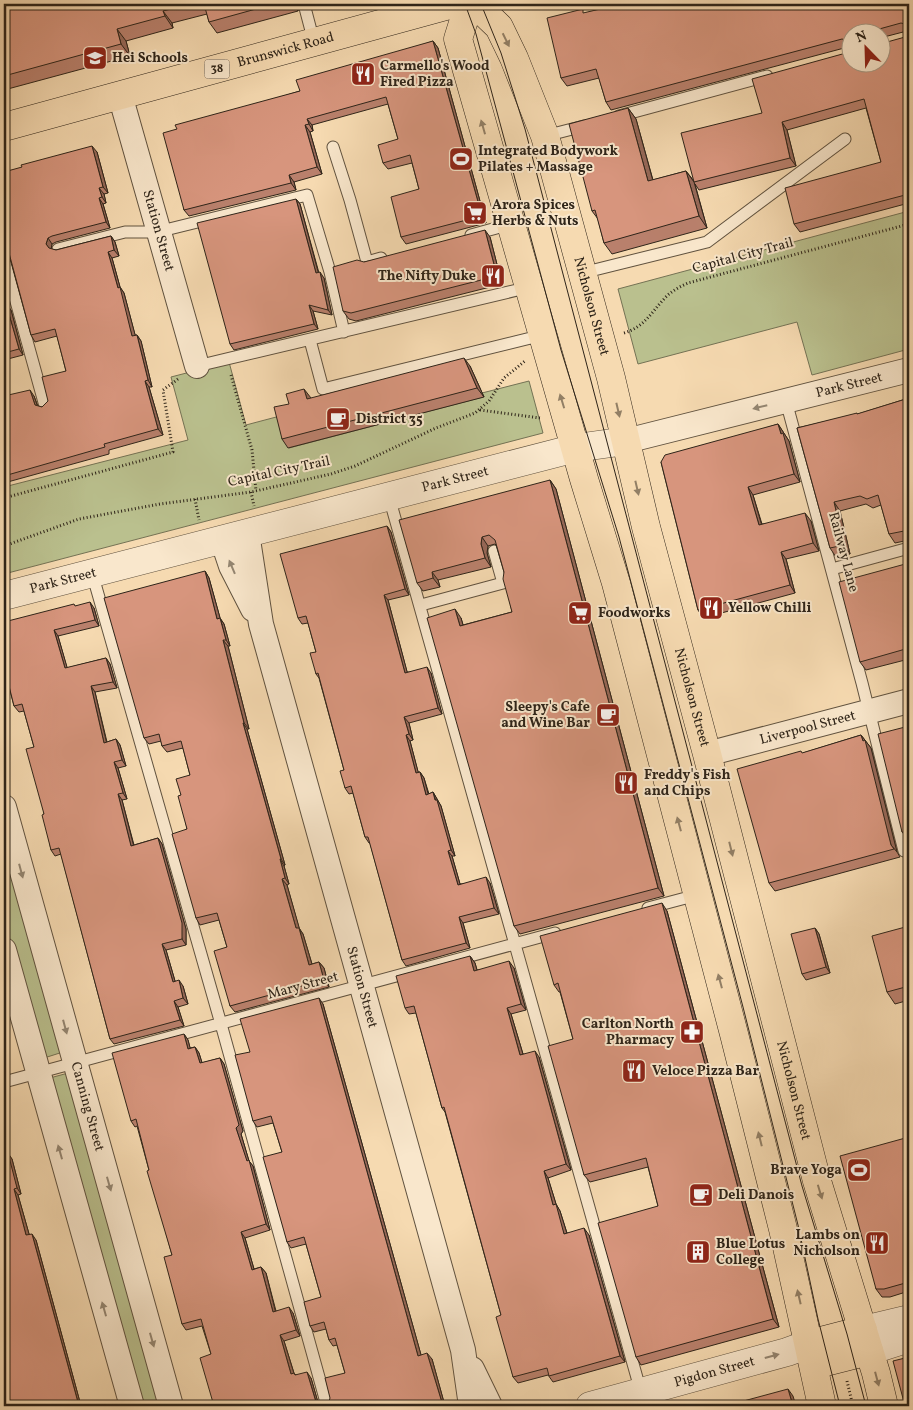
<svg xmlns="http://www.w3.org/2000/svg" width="913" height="1410" viewBox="0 0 913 1410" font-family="Vollkorn,serif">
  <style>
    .green { fill: #bac08e; stroke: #747254 }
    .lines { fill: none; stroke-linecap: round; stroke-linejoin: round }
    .service-casing { stroke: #60523f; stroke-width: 13 }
    .minor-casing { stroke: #60523f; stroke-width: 26 }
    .tertiary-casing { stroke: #60523f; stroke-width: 29 }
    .primary-casing { stroke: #2e2419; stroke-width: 29 }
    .path { stroke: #2e2419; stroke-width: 3; stroke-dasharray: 1 2.5; stroke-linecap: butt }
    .service { stroke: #f9e7cc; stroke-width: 11 }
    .minor { stroke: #f9e7cc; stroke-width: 24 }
    .tertiary { stroke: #f9e7cc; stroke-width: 28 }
    .primary { stroke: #f6dab1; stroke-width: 28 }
    .tram { stroke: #2e2419; stroke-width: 1 }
    .wall { fill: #b9806c; stroke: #2e2419 }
    .shaded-wall { fill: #966858; stroke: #2e2419 }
    .building { fill: #d7957d; stroke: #2e2419 }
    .oneway { fill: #927f65 }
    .oneway2 { fill: #948672 }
    .labels { text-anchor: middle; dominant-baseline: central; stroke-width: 4; stroke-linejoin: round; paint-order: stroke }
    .shield { fill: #f9e7cc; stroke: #6b5e4f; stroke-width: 1 }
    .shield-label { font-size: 12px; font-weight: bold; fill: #2e2419 }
    .street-label { font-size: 14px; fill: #2e2419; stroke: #f9e7cc }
    .poi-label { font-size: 14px; font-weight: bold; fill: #2e2419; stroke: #f9e7cc; text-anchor: start }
  </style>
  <rect width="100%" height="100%" fill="#f6dab1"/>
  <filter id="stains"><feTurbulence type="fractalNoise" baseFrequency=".004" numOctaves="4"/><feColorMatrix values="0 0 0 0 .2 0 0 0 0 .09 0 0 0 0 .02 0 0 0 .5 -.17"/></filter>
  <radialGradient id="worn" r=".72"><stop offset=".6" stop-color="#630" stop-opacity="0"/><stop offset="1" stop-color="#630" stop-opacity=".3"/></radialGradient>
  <!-- green -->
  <path class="green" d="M909,211V349L812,375L797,322L638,364L618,289Z
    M229,362L246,425L280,416L289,448L483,397L482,393L529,381L543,433L4,574V487L188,440L171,377Z
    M4,828L66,1051L41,1059L4,926Z
    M72,1072L166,1406H139L46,1079Z"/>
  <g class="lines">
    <defs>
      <path id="service" d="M304,4L314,42
        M619,116L767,76
        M545,136L584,126
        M333,147L350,200L367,262L381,258
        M471,235L511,224
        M58,249L125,232H157L307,195L330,272L344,332
        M4,258L45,406
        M582,273L707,242L845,139
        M310,340L323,389L543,335
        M197,366L530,287
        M786,401L862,683L904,851L909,849
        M389,497L641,1392L644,1406
        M832,569L909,548
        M92,573L221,1024L327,1406
        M421,605L503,583L494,551
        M648,908L697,895
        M4,1082L555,933"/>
      <g id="minor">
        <path id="s1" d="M120,95L197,366"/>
        <path id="s2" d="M626,441L909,370"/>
        <path id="s3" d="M247,533L261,624L463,1350L471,1406"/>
        <path d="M222,539L231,566L253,609"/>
        <path id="s4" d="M707,754L909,701"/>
        <path id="s5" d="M4,807L171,1406"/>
        <path d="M4,950L132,1406"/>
        <path d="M472,1369L490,1406"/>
      </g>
      <g id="tertiary">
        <path id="s6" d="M4,596L576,448L626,441"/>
        <path d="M863,1330L909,1319"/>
        <path d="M869,1351L909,1338"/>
        <path id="s7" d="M590,1406L787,1352L809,1344"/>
      </g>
      <g id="primary">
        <path d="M469,4L458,39L584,479L616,583L734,1034L783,1229L822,1406"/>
        <path id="s8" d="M475,4L499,27L514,58L545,136L611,378L646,527L707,754L817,1181L876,1373L884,1406"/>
        <path id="s9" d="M4,127L453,4"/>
        <path d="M809,1344L863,1330"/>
        <path d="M814,1365L869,1351"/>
      </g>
    </defs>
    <!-- service casing -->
    <use href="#service" class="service-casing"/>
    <!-- minor casing -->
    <use href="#minor" class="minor-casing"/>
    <!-- tertiary casing -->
    <use href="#tertiary" class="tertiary-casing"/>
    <!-- primary casing -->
    <use href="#primary" class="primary-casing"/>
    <!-- path -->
    <path class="path" d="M624,333C644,327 651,313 664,299C670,292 679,287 688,283L909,224
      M231,375L252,450L256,491
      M480,410L540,418
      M251,492L254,506
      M4,498L173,452L163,390L178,379
      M195,499L199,520
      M4,546L79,519L160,504L251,492L331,474L355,466L436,428L475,413L489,401L504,378L525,361
      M847,1381L852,1402"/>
    <!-- service -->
    <use href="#service" class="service"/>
    <!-- minor -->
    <use href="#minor" class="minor"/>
    <!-- tertiary -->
    <use href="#tertiary" class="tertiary"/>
    <!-- primary -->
    <use href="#primary" class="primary"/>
    <!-- tram -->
    <path class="tram" d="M465,4L476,34L561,350L619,537L743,1007L798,1225L818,1319L840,1406
      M481,4L501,53L525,129L802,1186L847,1334L866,1406"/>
  </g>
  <!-- wall -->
  <path class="wall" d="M4,4H297L298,11L217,33L209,22L207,14L172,23L173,28L126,41L130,56L4,90Z
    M311,4H327L314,7Z
    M622,4H909V31H907L880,38V32H850V48L848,47L611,110L606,102L599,78L567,86L561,78L586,13Z
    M909,34V203L800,232L794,224L881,162L866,108L787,130L796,166L699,190L695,184L707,228L612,254L604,243L598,219L592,211L628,108L636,119L653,180L686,171L694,181L762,113L846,53L850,62L905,37Z
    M433,41L438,48L486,223L406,244L401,237L419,189L412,163L388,169L383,163L398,139L388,104L312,125L313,131L310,132L322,174L294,182L296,190L189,216L184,210L177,129L300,91Z
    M97,152L108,193L104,194L106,203L103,204L110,228L56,242L52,244L51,249L56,250L111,236L115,242L119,256L112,258L120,287L124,293L135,335H137L141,341L152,387H149L163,435L109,450V454L4,483V396H34L38,406L42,407L48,401L66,371L57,336L35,342L31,335L6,244L4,241V172Z
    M296,199L300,204L319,273L324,278L332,315L313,311L318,329L234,350L230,344Z
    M490,237L502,284L356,321L349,319L343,311L364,262Z
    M4,304H6L11,310L23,355L4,360Z
    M470,366L484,397L288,448L282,439L289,404L311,399Z
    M909,398V540L895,543L889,534L881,505L873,508L866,504L840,511L850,554L836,557L830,548L797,428L858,414Z
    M778,424L789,441L800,482L753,495L762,524L811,521L819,551L786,559L795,593L703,618L698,610L661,462Z
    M550,480L556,489L664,896L520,934L514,926L461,618L463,625L512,612L504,572L496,545L495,544L488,546L487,553L491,567L438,580L440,587L423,591L417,583Z
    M387,526L391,532L409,595L388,600L407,672L431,673L442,714L409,723L413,740L410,741L418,772H420L424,778L429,794L433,792L441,806L455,856H452L460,884L490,883L499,914L463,923L470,948L406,966L402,960L370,843H369L365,837L353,793L349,794L345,788L344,770L319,678L316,674V652L308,623L302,624L298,618Z
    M909,563V659L866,670L860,662Z
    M205,571L209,578L220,618L224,624L230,646H228L249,729H247L285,865L284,866L289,884L287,885L299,928L303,934L312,964L319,962L324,968L329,987L235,1012L230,1006L227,947L219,920L200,925L196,918L187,829L181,795L190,775L183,748L167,752L162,746L161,741L149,744L144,738Z
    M76,606L94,608L99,626L58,636L67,668L106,658L110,664L117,688L95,692L107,742L116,739L120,745L126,766L118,768L127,799L122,800L134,845L158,838L162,844L186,929V945L166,950L175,981L183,986L188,1004L178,1007L184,1026L114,1044L110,1039L61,854L55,856L51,850L44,814L34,747L24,711L19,712L14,706L4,666Z
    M909,726V846V840L902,832Z
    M861,735L871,748L897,852L900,857L775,891L769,883L803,753Z
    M667,911L779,1327L641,1365L636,1357L658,1206L648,1167L590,1182L584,1175L573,1039L560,992H559L554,985Z
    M909,926V1000L895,1004L887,992Z
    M815,928L819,934L830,973L806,980L802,974Z
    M470,956L475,963L477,970L514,968L526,1010L511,1014L523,1054L539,1057L571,1170L548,1178L556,1204L560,1211L567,1233L589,1235L625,1362L553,1382L548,1375L518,1383L513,1377L501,1315L445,1112L442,1108L416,1013L409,1014L405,1008Z
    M323,1004L421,1355L432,1359L445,1406H326L328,1405L345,1373L337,1345L333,1346L329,1340L326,1329L314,1332L310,1326L321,1297L306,1244L291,1248L287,1242L282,1152L273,1123L257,1127L253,1121L250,1052Z
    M184,1034L188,1040L190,1048L195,1047L199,1053L202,1063L220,1058L224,1064L243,1131L241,1134L249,1161L253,1166L270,1230L245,1238L254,1269L261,1267L266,1273L276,1311L293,1313L300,1336L284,1341L294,1373L296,1375L311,1378L319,1406L211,1354L202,1326L186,1330L182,1324L172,1255L137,1126L135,1127L131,1121Z
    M909,1137V1291L890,1297H882L876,1289Z
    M4,1139L7,1153L12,1159L21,1194L18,1195L29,1234L36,1240L81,1406H4Z"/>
  <!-- shaded-wall -->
  <path class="shaded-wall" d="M293,4H297L298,11Z
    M906,4H909V15Z
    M163,11L172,23L173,28L165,16Z
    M117,29L126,41L130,56L121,44Z
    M433,41L438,48L486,223L482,216Z
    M628,108L636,119L656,192L648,181Z
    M307,119L312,125L313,131L309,124Z
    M782,122L787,130L796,166L790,158Z
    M305,125L310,132L322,174L317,167Z
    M92,146L97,152L108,193L103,187Z
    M686,171L694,182L707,228L699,216Z
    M289,175L294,182L296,190L291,183Z
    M99,188L104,194L106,203L102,197Z
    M99,198L103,204L110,228L106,222Z
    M296,199L300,204L320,279L316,273Z
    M485,230L490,237L502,284L497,276Z
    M111,236L115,242L119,256L114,250Z
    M48,238L52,244L51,250L53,255L46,244Z
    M108,252L112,258L120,287L124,293L137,342L132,336L118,288Z
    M320,272L324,278L332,315L328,310Z
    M6,304L11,310L23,355L19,349Z
    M309,305L313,311L318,329L314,324Z
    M137,335L141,341L152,387L148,380Z
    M464,358L470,366L484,397L477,388Z
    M145,381L149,387L163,435L158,429Z
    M304,389L311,398L313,408L307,399Z
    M30,390L34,396L39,411L35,405Z
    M778,424L789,441L800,482L794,474Z
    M550,480L556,489L664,896L658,888Z
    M748,487L753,495L764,533L759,525Z
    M834,502L840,511L850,554L844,545Z
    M805,513L811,521L819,551L813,543Z
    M387,526L391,532L409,595L405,589Z
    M482,537L488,546L487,553L491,567L485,558L481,544Z
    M781,552L786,559L795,593L790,585Z
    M205,571L209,578L222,625L217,619Z
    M432,572L438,580L440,587L433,578Z
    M384,595L388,600L409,679L405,673Z
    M90,602L94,608L99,626L95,620Z
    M455,609L461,618L466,635L460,626Z
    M220,618L224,624L230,646L226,640Z
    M54,630L58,636L69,674L65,668Z
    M223,640L228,646L249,729L244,723Z
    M106,658L110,664L117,688L113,682Z
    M427,667L431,673L442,714L438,708Z
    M91,686L95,692L108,749L104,743Z
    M404,717L409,723L413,740L409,734Z
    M243,723L247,729L285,865L281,859Z
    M406,735L410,741L420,779L416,773Z
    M861,735L871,748L897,852L891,845Z
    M116,739L120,745L126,766L122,760Z
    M114,762L118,768L127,799L123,793Z
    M420,772L424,778L430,801L426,795Z
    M433,792L441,806L455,856L451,850Z
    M118,794L122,800L135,851L131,846Z
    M158,838L162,844L186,929V945L182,939Z
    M448,851L452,856L462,891L458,885Z
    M280,859L284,866L289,884L285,878Z
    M486,877L490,883L499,914L494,908Z
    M282,879L287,885L301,934L296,928Z
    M662,903L667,911L779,1327L773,1319Z
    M459,917L463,923L470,948L466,943Z
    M299,928L303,934L314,971L309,965Z
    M815,928L819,934L830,973L826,967Z
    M162,944L166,950L177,988L173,982Z
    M470,956L475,963L479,977L474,971Z
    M509,961L514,968L526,1010L521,1004Z
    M319,962L324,968L329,987L324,980Z
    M179,980L183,986L188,1004L183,998Z
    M319,998L323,1004L423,1362L418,1356Z
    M174,1001L178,1007L184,1026L180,1020Z
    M507,1008L511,1014L525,1061L520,1055Z
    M184,1034L188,1040L192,1055L188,1049Z
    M195,1047L199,1053L204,1069L200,1063Z
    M535,1051L539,1057L571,1170L566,1164Z
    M220,1058L224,1064L243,1131L241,1134L249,1161L253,1166L270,1230L266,1224L236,1128Z
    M4,1139L9,1159L8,1153L12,1159L21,1194L17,1188L5,1153L4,1149Z
    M544,1171L548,1178L556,1204L560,1211L569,1240L564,1234L553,1205Z
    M14,1189L18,1195L31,1241L26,1235Z
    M584,1228L589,1235L625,1362L620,1356Z
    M241,1232L245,1238L256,1276L252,1270Z
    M32,1234L36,1240L81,1406H79Z
    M261,1267L266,1273L277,1318L273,1312Z
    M289,1307L293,1313L300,1336L296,1330Z
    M280,1335L284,1341L296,1380L291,1374Z
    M427,1353L432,1359L445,1406H443Z
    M307,1372L311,1378L319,1406L316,1402Z
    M788,1389L793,1396L796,1406H793Z"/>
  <!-- building -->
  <path class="building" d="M4,4H191L163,11L165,16L117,29L121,44L4,76Z
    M204,4H274L209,22Z
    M622,4H906L909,15V26V25L901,23L872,31L871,32H850V43V41L842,39L606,102L596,69L561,78L547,18L583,9V13Z
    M909,34V194L794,224L785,188L881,162L864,99L782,122L790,158L694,182L681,133L762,113L752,79L846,53L850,49V62H880V44L905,37Z
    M433,41L482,216L401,237L391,197L419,189L410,155L383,163L378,145L398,139L386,97L307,119L309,124L305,125L317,167L289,175L291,183L184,210L163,133L177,129L175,125L300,91L296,80Z
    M628,108L648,181L686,171L699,216L604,243L595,210L592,211L569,124Z
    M92,146L103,187L99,188L102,197L99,198L106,222L52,236L48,238L46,244L49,248L56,250L111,236L114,250L108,252L118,288L120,287L132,336L137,335L148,380L145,381L158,429L104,444L105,447L4,476V396L30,390L35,405L42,407L48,401L42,377L66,371L55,329L31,335L5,238L4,239V172L22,167L21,165Z
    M296,199L316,273L320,272L328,310L309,305L314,324L230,344L197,223Z
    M485,230L497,276L351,313L343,311L333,267L357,260L364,262Z
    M4,304H6L19,349L4,353Z
    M464,358L477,388L282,439L274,407L289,404L286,394L304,389L307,399Z
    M909,398V530L889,534L878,495L867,499L860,496L834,502L844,545L830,548L797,428L857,413V414Z
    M778,424L781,434L783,433L794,474L748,487L759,525L805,513L813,543L781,552L790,585L698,610L661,462L665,455Z
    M550,480L658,888L514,926L427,618L455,609L460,626L512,612L503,579L504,572L495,540L489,535L482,537L481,544L485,558L432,572L433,578L417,583L399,520Z
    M387,526L405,589L384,595L405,673L427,667L438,708L404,717L409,734L406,735L416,773L420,772L426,795L433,792L435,800H437L451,850L448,851L458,885L486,877L494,908L459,917L466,943L402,960L368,837H365L351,786L345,788L340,771L344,770L318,673L316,674L310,653L316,652L306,616L298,618L280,554Z
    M909,563V648L860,662L839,582Z
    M205,571L217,619L220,618L226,640H223L244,723H243L281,859H280L285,878L282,879L296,928H299L309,965L319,962L324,980L230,1006L214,951L227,947L217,913L196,918L172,834L187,829L178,796L181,795L176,779L190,775L181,741L162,746L159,734L144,738L104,598Z
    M90,602L95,620L54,630L65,668L106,658L113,682L91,686L104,743L116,739L122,760L114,762L123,793L118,794L131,846L158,838L182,923V939L162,944L173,982L179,980L183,998L174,1001L180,1020L110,1039L59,848L51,850L42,815L44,814L26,749L34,747L22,704L14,706L4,666V622L74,604L75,606Z
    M909,726V846L908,843L909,837L906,833L902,832L878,734Z
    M861,735L863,741L865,740L891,845L894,849L769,883L737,769L801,751L802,753Z
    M662,903L773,1319L636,1357L598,1223L658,1206L646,1158L584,1175L548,1046L573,1039L558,983L554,985L540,936Z
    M909,926V986L887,992L872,936Z
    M815,928L826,967L802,974L791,934Z
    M470,956L474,971L509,961L521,1004L507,1008L520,1055L535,1051L566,1164L544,1171L553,1205L556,1204L564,1234L584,1228L620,1356L549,1376L547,1368L513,1377L496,1317L501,1315L444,1107L442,1108L414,1006L405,1008L396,976Z
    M319,998L418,1356L427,1353L443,1406H326L328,1405L330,1398L325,1378L345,1373L335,1338L329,1340L324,1322L310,1326L304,1302L321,1297L304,1237L287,1242L263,1157L282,1152L271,1116L253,1121L235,1055L250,1052L240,1019Z
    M184,1034L188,1049L195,1047L200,1063L220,1058L239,1125L236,1128L247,1161L249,1160L266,1224L241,1232L252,1270L261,1267L273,1312L289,1307L296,1330L280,1335L291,1374L294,1373L295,1375L307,1372L316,1402L320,1406H214L200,1358L211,1354L201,1319L182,1324L164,1257L172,1255L147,1171L149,1170L136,1119L131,1121L112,1053Z
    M909,1137V1282L884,1289H876L840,1156Z
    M4,1149L5,1153H8L17,1188L14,1189L26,1235L32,1234L79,1406H4Z
    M909,1357V1406H905L893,1361Z
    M788,1389L793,1406H725Z"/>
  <!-- one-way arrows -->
  <defs><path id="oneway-solid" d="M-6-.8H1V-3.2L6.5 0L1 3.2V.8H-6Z" transform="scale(1.25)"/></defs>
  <g class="oneway">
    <use href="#oneway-solid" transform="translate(506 40) rotate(64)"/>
    <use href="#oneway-solid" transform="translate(483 127) rotate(-106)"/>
    <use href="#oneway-solid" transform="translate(562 401) rotate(-107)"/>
    <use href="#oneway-solid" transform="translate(618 410) rotate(77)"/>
    <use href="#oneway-solid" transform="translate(637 488) rotate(77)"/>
    <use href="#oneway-solid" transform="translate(679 824) rotate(-105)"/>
    <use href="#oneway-solid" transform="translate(731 849) rotate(76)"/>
    <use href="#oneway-solid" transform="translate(720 981) rotate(-105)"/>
    <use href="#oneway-solid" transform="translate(760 1139) rotate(-104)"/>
    <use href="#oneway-solid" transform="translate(820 1192) rotate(73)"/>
    <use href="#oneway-solid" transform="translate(799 1297) rotate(-103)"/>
    <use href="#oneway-solid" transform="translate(877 1379) rotate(75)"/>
  </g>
  <g class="oneway2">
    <use href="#oneway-solid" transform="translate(760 407) rotate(166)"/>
    <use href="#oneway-solid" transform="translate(232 567) rotate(-113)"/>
    <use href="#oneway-solid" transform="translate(21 871) rotate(75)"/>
    <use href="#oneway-solid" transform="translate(65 1027) rotate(75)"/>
    <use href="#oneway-solid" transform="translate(60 1152) rotate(-106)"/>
    <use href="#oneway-solid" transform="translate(109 1184) rotate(74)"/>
    <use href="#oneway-solid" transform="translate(104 1309) rotate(-106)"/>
    <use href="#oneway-solid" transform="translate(152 1340) rotate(74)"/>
    <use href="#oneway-solid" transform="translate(772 1356) rotate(-15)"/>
  </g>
  <!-- icons -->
  <defs>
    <symbol id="school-square" viewBox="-11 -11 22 22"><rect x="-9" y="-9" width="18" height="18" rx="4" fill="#8f2418" stroke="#f9e7cc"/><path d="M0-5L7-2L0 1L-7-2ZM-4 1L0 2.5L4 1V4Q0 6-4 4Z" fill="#fff"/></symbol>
    <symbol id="restaurant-square" viewBox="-11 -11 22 22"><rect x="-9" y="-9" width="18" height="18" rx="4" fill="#8f2418" stroke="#f9e7cc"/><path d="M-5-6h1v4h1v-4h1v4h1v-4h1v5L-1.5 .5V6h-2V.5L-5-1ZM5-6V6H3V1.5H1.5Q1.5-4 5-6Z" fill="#fff"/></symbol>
    <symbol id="stadium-square" viewBox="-11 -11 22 22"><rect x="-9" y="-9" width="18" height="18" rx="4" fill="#8f2418" stroke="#f9e7cc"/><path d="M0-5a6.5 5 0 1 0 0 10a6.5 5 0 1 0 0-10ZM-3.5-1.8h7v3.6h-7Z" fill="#fff"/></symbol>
    <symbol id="supermarket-square" viewBox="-11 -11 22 22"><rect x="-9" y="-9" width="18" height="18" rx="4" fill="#8f2418" stroke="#f9e7cc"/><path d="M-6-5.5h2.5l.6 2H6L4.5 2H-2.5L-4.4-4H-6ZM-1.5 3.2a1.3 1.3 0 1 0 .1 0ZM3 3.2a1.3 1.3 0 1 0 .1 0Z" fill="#fff"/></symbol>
    <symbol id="cafe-square" viewBox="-11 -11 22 22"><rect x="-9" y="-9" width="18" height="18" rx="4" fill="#8f2418" stroke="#f9e7cc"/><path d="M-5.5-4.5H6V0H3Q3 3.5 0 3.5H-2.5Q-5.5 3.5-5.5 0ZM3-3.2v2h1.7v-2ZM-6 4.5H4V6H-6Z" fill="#fff"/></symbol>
    <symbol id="pharmacy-square" viewBox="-11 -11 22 22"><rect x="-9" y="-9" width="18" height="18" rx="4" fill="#8f2418" stroke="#f9e7cc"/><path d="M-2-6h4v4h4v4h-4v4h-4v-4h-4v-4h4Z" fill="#fff"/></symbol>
    <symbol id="building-square" viewBox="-11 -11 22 22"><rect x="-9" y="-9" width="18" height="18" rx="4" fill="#8f2418" stroke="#f9e7cc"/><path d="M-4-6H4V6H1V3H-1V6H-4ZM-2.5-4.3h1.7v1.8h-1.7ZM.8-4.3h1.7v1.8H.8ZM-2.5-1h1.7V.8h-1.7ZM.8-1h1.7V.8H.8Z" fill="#fff"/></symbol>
  </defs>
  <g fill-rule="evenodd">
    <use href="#school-square" x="81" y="44" width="28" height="28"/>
    <use href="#restaurant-square" x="349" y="60" width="28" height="28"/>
    <use href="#stadium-square" x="447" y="145" width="28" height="28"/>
    <use href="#supermarket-square" x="461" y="199" width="28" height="28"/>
    <use href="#restaurant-square" x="479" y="262" width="28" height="28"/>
    <use href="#cafe-square" x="324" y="405" width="28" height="28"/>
    <use href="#restaurant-square" x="697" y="594" width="28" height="28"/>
    <use href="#supermarket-square" x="566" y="599" width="28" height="28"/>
    <use href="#cafe-square" x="594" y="701" width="28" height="28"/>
    <use href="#restaurant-square" x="612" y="769" width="28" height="28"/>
    <use href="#pharmacy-square" x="678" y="1018" width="28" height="28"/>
    <use href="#restaurant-square" x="620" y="1057" width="28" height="28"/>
    <use href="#stadium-square" x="845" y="1156" width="28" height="28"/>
    <use href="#cafe-square" x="687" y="1181" width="28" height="28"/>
    <use href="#restaurant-square" x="863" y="1229" width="28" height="28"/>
    <use href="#building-square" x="684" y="1238" width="28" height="28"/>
  </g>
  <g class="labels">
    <!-- shield labels -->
    <rect class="shield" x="204.5" y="59.5" width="25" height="19" rx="4"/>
    <g class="shield-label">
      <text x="217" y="69">38</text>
    </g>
    <!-- street labels -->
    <g class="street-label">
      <text stroke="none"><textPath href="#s9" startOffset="292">Brunswick Road</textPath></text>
      <text stroke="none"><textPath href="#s1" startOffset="141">Station Street</textPath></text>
      <text transform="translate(743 256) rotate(-15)">Capital City Trail</text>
      <text stroke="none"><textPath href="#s8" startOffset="328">Nicholson Street</textPath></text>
      <text stroke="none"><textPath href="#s2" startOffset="230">Park Street</textPath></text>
      <text transform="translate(279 472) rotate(-12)">Capital City Trail</text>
      <text stroke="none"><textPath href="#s6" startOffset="466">Park Street</textPath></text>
      <text transform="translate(843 552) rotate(75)">Railway Lane</text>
      <text stroke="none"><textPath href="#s6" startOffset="61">Park Street</textPath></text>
      <text stroke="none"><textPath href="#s8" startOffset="732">Nicholson Street</textPath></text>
      <text stroke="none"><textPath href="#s4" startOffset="104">Liverpool Street</textPath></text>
      <text transform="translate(303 986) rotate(-15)">Mary Street</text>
      <text stroke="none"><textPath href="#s3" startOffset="469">Station Street</textPath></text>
      <text stroke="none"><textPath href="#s8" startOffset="1138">Nicholson Street</textPath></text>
      <text stroke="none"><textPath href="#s5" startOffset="311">Canning Street</textPath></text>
      <text stroke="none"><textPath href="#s7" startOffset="129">Pigdon Street</textPath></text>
    </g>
    <!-- poi labels -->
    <g class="poi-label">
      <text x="112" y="58">Hei Schools</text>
      <text x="380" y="66">Carmello's Wood<tspan x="380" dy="16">Fired Pizza</tspan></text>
      <text x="478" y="151">Integrated Bodywork<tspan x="478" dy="16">Pilates + Massage</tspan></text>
      <text x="492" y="205">Arora Spices<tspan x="492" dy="16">Herbs &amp; Nuts</tspan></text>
      <text x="476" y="276" text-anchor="end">The Nifty Duke</text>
      <text x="356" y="419">District 35</text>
      <text x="728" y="608">Yellow Chilli</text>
      <text x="598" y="613">Foodworks</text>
      <text x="590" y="707" text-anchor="end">Sleepy's Cafe<tspan x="590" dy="16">and Wine Bar</tspan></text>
      <text x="644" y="775">Freddy's Fish<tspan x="644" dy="16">and Chips</tspan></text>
      <text x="674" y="1024" text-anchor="end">Carlton North<tspan x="674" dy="16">Pharmacy</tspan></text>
      <text x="652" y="1071">Veloce Pizza Bar</text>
      <text x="842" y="1170" text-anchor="end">Brave Yoga</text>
      <text x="718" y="1195">Deli Danois</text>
      <text x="860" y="1235" text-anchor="end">Lambs on<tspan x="860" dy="16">Nicholson</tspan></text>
      <text x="716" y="1244">Blue Lotus<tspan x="716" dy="16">College</tspan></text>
    </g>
  </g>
  <!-- margin -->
  <rect width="913" height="1410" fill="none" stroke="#f6dab1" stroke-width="20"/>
  <rect x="5" y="5" width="903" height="1400" fill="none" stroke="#2e2419" stroke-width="2.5"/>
  <rect x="10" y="10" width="893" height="1390" fill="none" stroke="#2e2419"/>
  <!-- north arrow -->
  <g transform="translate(866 48) rotate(337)"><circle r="24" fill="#f9e7cc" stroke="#a89984"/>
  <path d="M0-4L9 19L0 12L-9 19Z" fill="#8f2418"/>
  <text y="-8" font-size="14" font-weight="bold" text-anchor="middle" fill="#2e2419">N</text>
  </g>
  <rect width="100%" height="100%" filter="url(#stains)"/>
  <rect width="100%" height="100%" fill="url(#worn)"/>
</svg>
